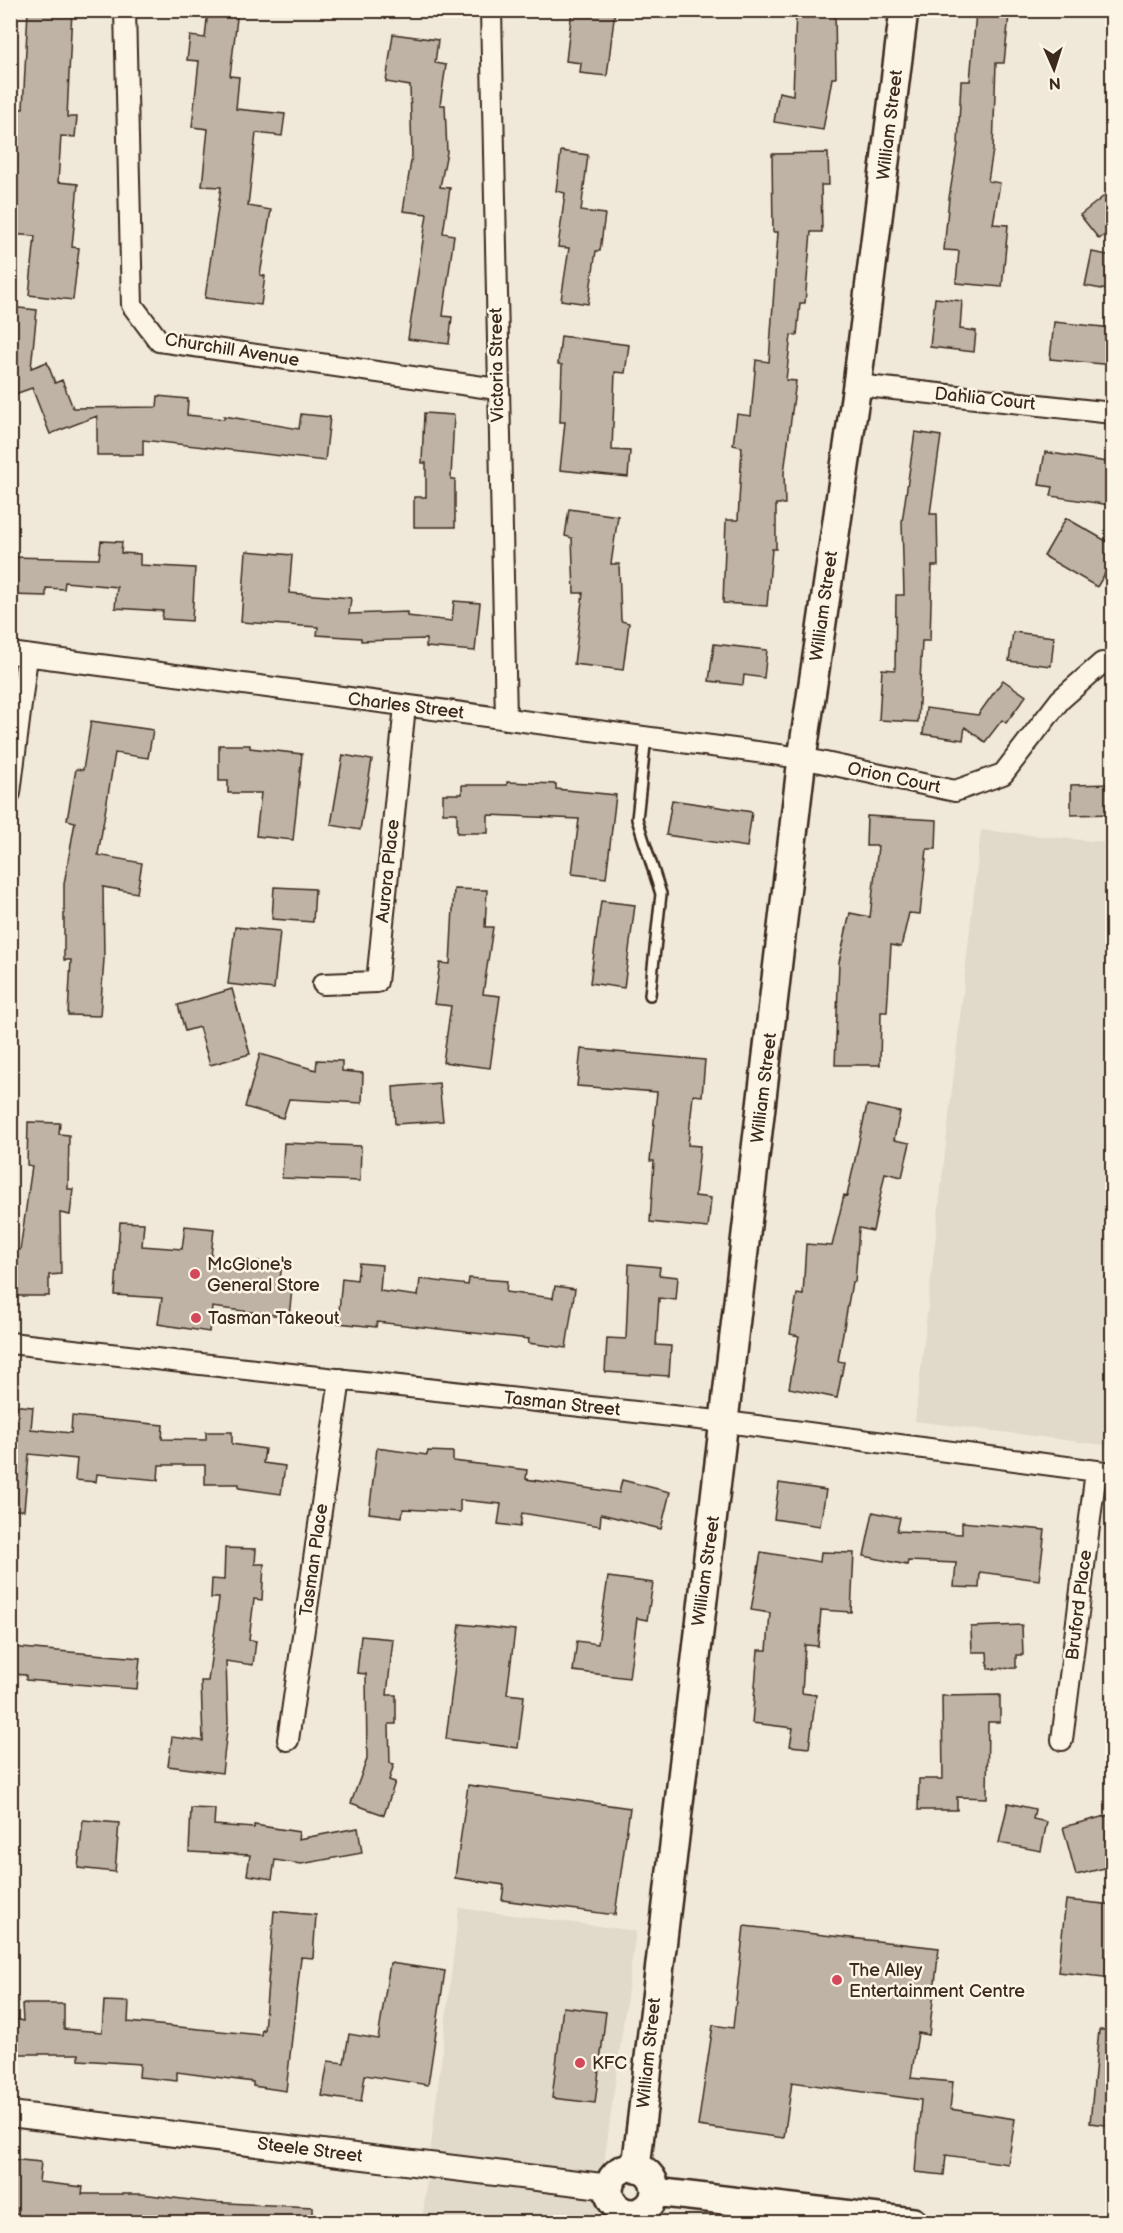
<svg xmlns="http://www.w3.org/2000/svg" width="1123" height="2233" viewBox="0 0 1123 2233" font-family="'Balsamiq Sans',sans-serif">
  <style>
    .built { fill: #e1d9c9 }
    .building { fill: #beb3a4; stroke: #3b2a1e; stroke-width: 1.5 }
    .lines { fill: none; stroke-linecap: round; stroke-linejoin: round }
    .service-casing { stroke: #3b2a1e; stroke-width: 14 }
    .minor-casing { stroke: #3b2a1e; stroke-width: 24 }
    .tertiary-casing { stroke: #3b2a1e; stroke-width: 28 }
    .secondary-casing { stroke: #3b2a1e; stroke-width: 32 }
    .service { stroke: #fcf5e5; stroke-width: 9 }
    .minor { stroke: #fcf5e5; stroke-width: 20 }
    .tertiary { stroke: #fcf5e5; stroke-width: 24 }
    .secondary { stroke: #fcf5e5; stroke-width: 27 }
    .poi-dot { fill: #d1495b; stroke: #fcf5e5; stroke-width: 2 }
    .labels { text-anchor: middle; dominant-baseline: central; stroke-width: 5; stroke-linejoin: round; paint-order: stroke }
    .street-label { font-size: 18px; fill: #3b2a1e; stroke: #fcf5e5 }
    .poi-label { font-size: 18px; fill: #3b2a1e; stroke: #fcf5e5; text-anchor: start }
  </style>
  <rect width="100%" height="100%" fill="#f0e9d9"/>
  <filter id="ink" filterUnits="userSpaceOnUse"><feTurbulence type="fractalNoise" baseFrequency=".0167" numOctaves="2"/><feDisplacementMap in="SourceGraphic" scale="12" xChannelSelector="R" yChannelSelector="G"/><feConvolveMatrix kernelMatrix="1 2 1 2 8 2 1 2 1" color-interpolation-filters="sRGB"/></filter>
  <g filter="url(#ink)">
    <!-- built -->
    <path class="built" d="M981,830L1112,843V1446L915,1421Z
      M459,1908L636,1931L596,2222H422Z"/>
    <!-- building -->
    <path class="building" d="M28,10H72L67,117H77L75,137L61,136L58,182L78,184L72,247L79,248L73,300L29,295L35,236L10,234V108L23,109Z
      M208,10H238L230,76L239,77L236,109L285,114L282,136L256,133L248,206L271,210L260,275L265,276L261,305L205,298L221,187L202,186L208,129L192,127L199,61L187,60L190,36L205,38Z
      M572,10H615L607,76L580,73L581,63L566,61Z
      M796,10H835L836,78H832L823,130L774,122L779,92L793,95Z
      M976,12L1009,15L1004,63H996L993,150L988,181L1000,183L993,224L1008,225L1002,287L956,283L959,251L944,250L949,198L958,144L961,81H970Z
      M393,34L438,40L435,63L446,65L440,105H445L447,152L440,187L450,188L443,233L454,235L443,316L452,317L449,344L408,339L427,214L403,211L412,155L410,86L386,82Z
      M561,151L588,155L581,211L605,214L600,251H596L588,304L561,300L569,248L558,247L565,193L556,191Z
      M828,153L829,185H821L822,232H811L805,303H800L797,336L791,335L786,380L796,381L784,473L785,504H776V549H772L767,606L723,603L726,520H738L742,447L733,445L737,414L751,416L756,360L769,362L778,232H773L772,154Z
      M1113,189V229L1099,239L1080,215Z
      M1092,252L1113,256V291L1085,286Z
      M935,298L962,301L960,329L976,331L974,352L930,347Z
      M10,307L37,310L31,368L47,362L55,383L62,380L73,408L157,407L158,396L188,399L187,415L224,419V416L299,429L301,414L330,417L325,461L143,440V455H97V416L50,434L32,388L15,394L10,383Z
      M1054,322L1113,328V365L1050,359Z
      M561,336L629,345L625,373L615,372L612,450L630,451L628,477L560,470L565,422H560L562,365L558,364Z
      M424,413L454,415L451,479H455V527H414V497H426V463H422Z
      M915,432L941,436L930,514H937L938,566H932L930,641H922L918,722L879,720L882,669L895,670L896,595H904L902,522Z
      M1045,452L1113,463L1109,505L1051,496L1053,487L1039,485Z
      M569,509L618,516L611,564H619L621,621L629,623L623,670L574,664L583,593H574L572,538L565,536Z
      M1066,518L1113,545V560L1097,587L1044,556Z
      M101,541L122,542L121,553L140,554V565L195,568L192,621L162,619L163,611L115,608L117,587L65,582L64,589L46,588V596L10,595V557L99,559Z
      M246,551L292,555L289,593L351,598L349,614L407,612V616L452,621L454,601L480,603L475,651L426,647V639L361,641V638L317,635L318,627L241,622Z
      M1013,632L1054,637L1051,666L1009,661Z
      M714,644L767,650L764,678L744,675L743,685L709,681Z
      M1003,680L1026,696L1006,723L1002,720L985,742L965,727L963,740L923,734L926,708L978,715Z
      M91,721L153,730L148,758L115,753L98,855L142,863L137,893L103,887L104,959L100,1016L68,1015L71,960H64V884L75,822L67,820L76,769L83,770Z
      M219,745H250V748L302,754L293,840L256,836L261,793H228V781H219Z
      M343,755L372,760L360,830L331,825Z
      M507,782L556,784V789L616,795L606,878L572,874L579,819L488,815V833H457V813H443V794H462V785H507Z
      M1113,784V814L1071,815V785Z
      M672,800L752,812L747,847L666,835Z
      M867,816L937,820L936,849H927L920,914L909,913L901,947L891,945L887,1012H881L880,1065H835L839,962L850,913L870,917L878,846H866Z
      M274,887L315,889L313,922L272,919Z
      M454,889L487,890L485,927H493L483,994L500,996L490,1068L443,1062L451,1006L434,1004L440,963L450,964Z
      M601,901L635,905L624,988L590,983Z
      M235,927L280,931L274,989L228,984Z
      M232,989L250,1054L210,1065L199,1027L185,1031L178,1005Z
      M581,1049L705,1060L702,1096L693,1095L688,1145L700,1146L695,1196L711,1198L708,1228L650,1222L654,1161H650L657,1092L577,1086Z
      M260,1054L316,1070L317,1060L342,1061V1071L363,1073L362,1103L289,1099L283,1118L245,1107Z
      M439,1083L443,1121L395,1124L393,1087Z
      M867,1105L900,1112L894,1140L910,1143L902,1177L885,1173L873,1231L859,1228L855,1282H852L838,1361L844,1362L837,1398L789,1388L799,1336L790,1334L797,1294L803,1295L806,1244L832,1246L844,1195L847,1196Z
      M28,1122L60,1123L59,1134L69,1135L68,1189H73L70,1215L60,1213L61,1274L49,1275V1296H14V1250H20L32,1166L27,1165Z
      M284,1143L361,1146L360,1181L282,1178Z
      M120,1222L144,1223L142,1246L182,1249L185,1226L214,1229L210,1266L256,1271L257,1261L282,1264L279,1287L292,1289L289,1317L212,1307L209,1332L158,1324L162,1298L115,1295Z
      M359,1263L382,1265L380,1291L418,1296L420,1279L468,1285L469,1278L507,1281L506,1292L553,1298L555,1286L575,1289L566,1348L528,1343L529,1339L377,1322L376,1327L338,1323L342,1278L357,1280Z
      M629,1264L660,1267L659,1275L678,1277L676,1300L659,1298L656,1345L671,1346L669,1376L605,1372L607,1338L626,1339Z
      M10,1405L33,1407L31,1429L71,1433L72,1416L163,1425L162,1439L206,1440V1432H232V1444L265,1449L263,1463L285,1466L281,1494L239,1488V1484H205V1465H159L158,1480L97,1474L96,1482L75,1480L77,1459L29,1454L24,1510H10Z
      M377,1448L427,1455L428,1451L453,1452V1461L527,1470L526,1479L619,1493L622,1480L670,1492L661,1529L601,1514L600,1526L522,1513L520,1527L498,1524L501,1504L460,1500V1512L403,1509L402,1517L369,1513Z
      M779,1483L826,1490L820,1526L774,1519Z
      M873,1512L900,1518L897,1531L962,1534V1522L1045,1530L1039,1580L980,1572L979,1588L954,1587L956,1563L908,1561L907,1565L864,1556Z
      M225,1548L256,1549L255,1564H264L262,1600L254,1599L249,1640L256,1641L253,1665L226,1661L228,1722L222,1773L168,1766L172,1737L203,1741L201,1681H208L219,1598H211L212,1579L224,1580Z
      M761,1552L820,1562L821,1552L854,1553L851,1612L821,1610L818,1646L805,1645L802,1693L816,1695L809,1748L790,1746L793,1728L752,1723L758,1650H767L770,1613L751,1610Z
      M608,1577L653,1583L647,1620L637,1618L629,1678L573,1671L577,1641L598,1644Z
      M460,1624L515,1630L507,1694L524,1696L518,1748L446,1739Z
      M1022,1625L1023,1655H1016V1668L988,1669L987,1652H972L971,1627Z
      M361,1636L393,1639L387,1695H396V1724H389L390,1763L394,1764L389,1780L395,1782L384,1815L351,1803L367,1759L366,1674L357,1673Z
      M10,1647L140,1658L137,1689L26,1680V1675L10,1674Z
      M1000,1695V1722H988L987,1798L957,1797V1810H918L919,1779H943L942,1696Z
      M468,1785L630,1808L615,1915L502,1900L504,1885L455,1878Z
      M1008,1803L1035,1809L1033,1819L1047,1822L1041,1851L999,1843Z
      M191,1808L215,1809L214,1825L254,1828V1825L299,1832L298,1839L358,1828L362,1853L301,1864L275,1860L272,1879L247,1875L250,1855L189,1852Z
      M1113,1814V1866L1076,1875L1063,1827Z
      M83,1820L119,1823L115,1872L78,1868Z
      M1066,1900L1113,1905V1978L1058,1972Z
      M274,1911L316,1915L313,1958L301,1957L286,2091L253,2086V2082L177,2072V2081L139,2077L140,2064L79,2060V2054H10V2018L23,2021L22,2004H64V2029L102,2032L104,2001L129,2002L128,2022L261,2035L262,2029L264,2030Z
      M744,1926L939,1948L929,2035L918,2033L911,2078L953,2082L950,2109L1015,2119L1008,2164L946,2155L944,2175L915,2172L921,2100L792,2082L784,2138L698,2126L713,2025L733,2028Z
      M390,1963L445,1971L428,2085L365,2075L361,2102L322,2096L328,2061L344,2063L349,2034L378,2039Z
      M563,2007L606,2012L595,2103L552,2098Z
      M1099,2030H1113V2126L1090,2123Z
      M10,2159L41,2162L39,2182L83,2187L82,2194H142L206,2202L313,2207V2223H50V2219L10,2214Z"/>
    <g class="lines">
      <defs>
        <path id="service" d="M646,736L637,819L661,894L650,995"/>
        <path id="minor" d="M125,10L132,305L159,341L497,389
          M491,10L506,719
          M857,385L1112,413
          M10,653L802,758L955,791L1003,774L1060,700L1102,663L1112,665
          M10,793L27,656
          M323,984L377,982L405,706
          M10,1343L726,1422L1112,1473
          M288,1740L340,1379
          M1062,1740L1096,1471"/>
        <path id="tertiary" d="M10,2114L610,2187"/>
        <path id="secondary" d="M609 2190a23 23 0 1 1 46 0a23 23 0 1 1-46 0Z
          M636,2168L802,758L857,385L904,10
          M655,2192L913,2222"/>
      </defs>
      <!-- service casing -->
      <use href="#service" class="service-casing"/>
      <!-- minor casing -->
      <use href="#minor" class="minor-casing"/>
      <!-- tertiary casing -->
      <use href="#tertiary" class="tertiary-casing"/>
      <!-- secondary casing -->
      <use href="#secondary" class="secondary-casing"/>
      <!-- service -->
      <use href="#service" class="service"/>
      <!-- minor -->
      <use href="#minor" class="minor"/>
      <!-- tertiary -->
      <use href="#tertiary" class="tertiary"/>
      <!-- secondary -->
      <use href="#secondary" class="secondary"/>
    </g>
  </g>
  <!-- markers -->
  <g class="poi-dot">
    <circle cx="195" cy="1274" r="6"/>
    <circle cx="196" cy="1318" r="6"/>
    <circle cx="837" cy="1980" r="6"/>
    <circle cx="580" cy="2063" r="6"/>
  </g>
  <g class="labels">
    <!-- street labels -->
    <g class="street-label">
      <text transform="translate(890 125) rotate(-83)">William Street</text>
      <text transform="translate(232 350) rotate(9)">Churchill Avenue</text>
      <text transform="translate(497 365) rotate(-91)">Victoria Street</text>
      <text transform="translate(985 399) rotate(6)">Dahlia Court</text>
      <text transform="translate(824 606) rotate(-82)">William Street</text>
      <text transform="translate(406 706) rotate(7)">Charles Street</text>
      <text transform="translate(894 778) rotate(12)">Orion Court</text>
      <text transform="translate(388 871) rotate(-84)">Aurora Place</text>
      <text transform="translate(764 1088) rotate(-83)">William Street</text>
      <text transform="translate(562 1404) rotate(6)">Tasman Street</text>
      <text transform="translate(314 1560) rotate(-82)">Tasman Place</text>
      <text transform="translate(706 1571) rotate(-82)">William Street</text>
      <text transform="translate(1079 1605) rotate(-83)">Bruford Place</text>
      <text transform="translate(649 2053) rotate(-84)">William Street</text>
      <text transform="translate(310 2150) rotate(7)">Steele Street</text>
    </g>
    <!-- poi labels -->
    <g class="poi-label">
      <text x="207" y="1264">McGlone's<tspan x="207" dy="21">General Store</tspan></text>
      <text x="208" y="1318">Tasman Takeout</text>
      <text x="849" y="1970">The Alley<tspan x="849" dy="21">Entertainment Centre</tspan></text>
      <text x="592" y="2063">KFC</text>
    </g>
  </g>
  <!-- margin -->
  <rect width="1123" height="2233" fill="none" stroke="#fcf5e5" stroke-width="36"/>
  <rect x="18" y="18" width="1087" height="2197" fill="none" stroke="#3b2a1e" stroke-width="2" filter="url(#ink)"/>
  <!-- north arrow -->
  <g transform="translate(1054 69) rotate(177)" stroke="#fcf5e5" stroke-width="4.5" paint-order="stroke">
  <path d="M0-4.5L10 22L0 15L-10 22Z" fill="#3b2a1e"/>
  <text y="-9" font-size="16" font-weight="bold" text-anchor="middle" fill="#3b2a1e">N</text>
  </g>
</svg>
